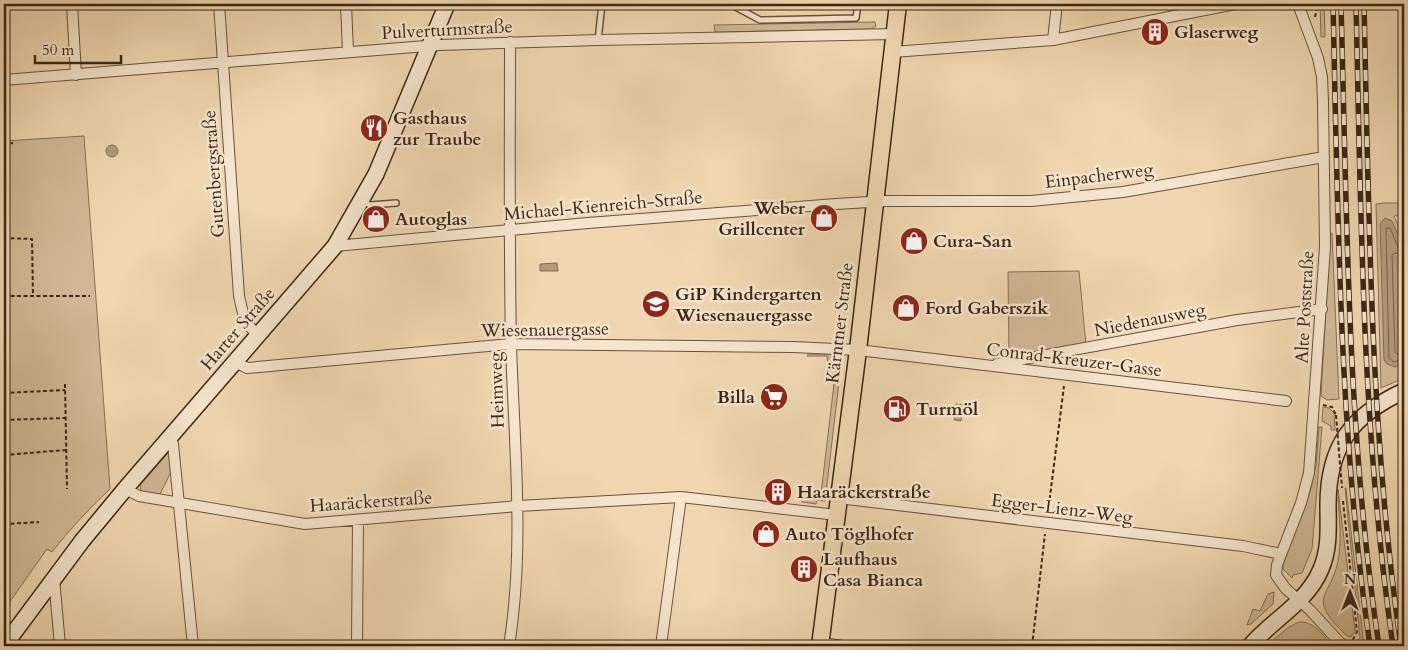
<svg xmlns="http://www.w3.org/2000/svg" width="1408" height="650" viewBox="0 0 1408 650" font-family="Cardo,serif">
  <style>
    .green { fill: #d1b997; stroke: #867056 }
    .water { fill: #b29b7c; stroke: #826d53 }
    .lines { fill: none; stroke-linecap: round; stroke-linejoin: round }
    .shore { stroke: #766149; stroke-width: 1 }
    .lane-casing { stroke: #68533d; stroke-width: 8 }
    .street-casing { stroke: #68533d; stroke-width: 12 }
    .secondary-casing { stroke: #3a2716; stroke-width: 18 }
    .primary-casing { stroke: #3a2716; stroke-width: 19 }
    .path { stroke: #3a2716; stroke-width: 2; stroke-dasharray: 4 2.5; stroke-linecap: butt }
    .lane { stroke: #f5e5cc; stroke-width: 5 }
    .street { stroke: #f5e5cc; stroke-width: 10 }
    .secondary { stroke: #f5e5cc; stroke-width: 15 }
    .primary { stroke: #f0d7b1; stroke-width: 16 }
    .rail-casing { stroke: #3a2716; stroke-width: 5.5 }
    .rail { stroke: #f5e5cc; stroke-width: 4; stroke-dasharray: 11; stroke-linecap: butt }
    .path-bridge { stroke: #3a2716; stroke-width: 2; stroke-dasharray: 4 2.5; stroke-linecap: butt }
    .labels { text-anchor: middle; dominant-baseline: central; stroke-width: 5; stroke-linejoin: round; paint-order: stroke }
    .street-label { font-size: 18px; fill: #3a2716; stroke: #f5e5cc }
    .poi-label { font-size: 18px; font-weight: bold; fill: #3a2716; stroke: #f5e5cc; text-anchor: start }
  </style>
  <rect width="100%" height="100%" fill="#f0d7b1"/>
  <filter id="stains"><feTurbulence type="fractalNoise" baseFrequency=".004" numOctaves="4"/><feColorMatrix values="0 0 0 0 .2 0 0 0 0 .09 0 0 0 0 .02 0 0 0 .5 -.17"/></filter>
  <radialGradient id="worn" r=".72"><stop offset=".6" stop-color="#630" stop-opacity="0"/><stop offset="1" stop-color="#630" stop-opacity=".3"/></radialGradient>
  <!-- green -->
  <path class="green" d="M1320,4H1324L1325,37H1321Z
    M875,22L876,26L872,29L715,32L714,25Z
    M84,136L110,489C89,509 70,529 52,552L47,549L4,610V141Z
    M1384,203H1404V215L1394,216L1404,240V378L1381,388L1376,204Z
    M1332,233L1339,399L1327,400L1321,396L1330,234Z
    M1079,271L1086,345L1009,356L1008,272Z
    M808,354H840L842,357L825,501L817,500L816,504L802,502L800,498L801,491L821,494L836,367L828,366L827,356H807Z
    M1323,407L1329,408L1334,413L1335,430H1331V426L1322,421Z
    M1319,427H1322L1312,549L1302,573L1293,575L1292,578L1283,569V562L1310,492L1316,465Z
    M169,452L172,470L159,496L141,492L140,485Z
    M1345,488H1346L1364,646H1352L1360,638Z
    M1338,489L1355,631L1351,637L1347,636C1303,594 1333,599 1339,555C1342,533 1338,511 1338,489Z
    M1274,592L1273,604L1251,624L1247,625L1253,609L1260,611L1268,594Z
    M1299,622C1313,621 1324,635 1331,646C1319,646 1295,640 1285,645L1272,641L1289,627Z"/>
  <!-- water -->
  <path class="water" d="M106 151a6 6 0 1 1 12 0a6 6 0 1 1-12 0Z
    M1385,218L1392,221L1404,249V363L1395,367L1387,364L1384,360L1380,224Z
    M557,263L558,271H540V264Z
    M956,404L963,405L961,421L954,420Z"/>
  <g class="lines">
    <!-- shore -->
    <path class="shore" d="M1404,249L1398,247L1390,228H1386L1389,358L1394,362L1404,359
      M1404,255L1395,253L1392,255L1395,352L1397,354L1404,353
      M1404,263L1400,265L1402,343L1404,345"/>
    <defs>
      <path id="lane" d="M730,4L760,20L856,18L858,4
        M598,40L602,4
        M364,202L370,205L396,203"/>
      <path id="street" d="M72,4L76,75
        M219,4L239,296L245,322L258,335
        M346,4L348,52
        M1298,4L1318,58L1322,77L1323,102L1325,247L1309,473L1301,503L1277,565L1276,575L1286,589L1310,610L1343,646
        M1053,40L1057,4
        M893,52L1053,40L1235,4
        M4,80L439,45L598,40L894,34
        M335,246L588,223L836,204L885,201H1031L1123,192L1324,157
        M235,362L247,368L511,344L793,347L858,350L1286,401
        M997,364L1237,320L1322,309
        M170,436L173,444L193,646
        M125,489L139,496L305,524L518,506L681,497L837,515
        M838,498L1243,546L1281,554
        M54,578L60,646
        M821,643L844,646
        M357,646L358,520
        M509,646C525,546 514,445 511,344C509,244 510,143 510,42
        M661,646L681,497"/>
      <path id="secondary" d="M4,646L82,541L125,489L335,246L376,174L447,4
        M1250,646C1273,619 1307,603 1321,569C1330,548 1328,527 1328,505C1328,446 1352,415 1404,391"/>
      <path id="primary" d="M820,646L858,350L898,4"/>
    </defs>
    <!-- lane casing -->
    <use href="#lane" class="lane-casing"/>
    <!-- street casing -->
    <use href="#street" class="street-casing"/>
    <!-- secondary casing -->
    <use href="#secondary" class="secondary-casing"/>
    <!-- primary casing -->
    <use href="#primary" class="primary-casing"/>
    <!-- path -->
    <path class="path" d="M1315,17L1318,4
      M4,144L13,143
      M4,238L32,239L33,297
      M4,296H90
      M65,384L67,489
      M4,393L65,390
      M1323,405L1332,407L1336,415
      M4,420L65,418
      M4,455L66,450
      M1343,501L1357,632L1352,641
      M1048,512L1064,386
      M4,524L39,522
      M4,602L9,606
      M1269,645L1302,646
      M1032,646L1045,534"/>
    <!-- lane -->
    <use href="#lane" class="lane"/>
    <!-- street -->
    <use href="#street" class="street"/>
    <!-- secondary -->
    <use href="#secondary" class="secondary"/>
    <!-- primary -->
    <use href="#primary" class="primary"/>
    <defs>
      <path id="rail" d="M1333,4C1338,218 1339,434 1370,646
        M1341,4C1347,218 1347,434 1379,646
        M1356,4C1361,218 1362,433 1393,646
        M1364,4C1369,218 1370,434 1401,646"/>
    </defs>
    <!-- rail casing -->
    <use href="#rail" class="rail-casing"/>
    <!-- rail -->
    <use href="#rail" class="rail"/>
    <!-- path-bridge -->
    <path class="path-bridge" d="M1336,415L1342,488"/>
  </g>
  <!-- icons -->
  <defs>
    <symbol id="building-disc" viewBox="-11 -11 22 22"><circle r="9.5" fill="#8f2418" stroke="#f5e5cc"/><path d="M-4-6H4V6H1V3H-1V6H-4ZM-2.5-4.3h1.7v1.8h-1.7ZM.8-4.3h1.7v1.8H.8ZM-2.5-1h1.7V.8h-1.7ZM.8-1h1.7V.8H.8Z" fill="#fff"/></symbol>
    <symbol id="restaurant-disc" viewBox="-11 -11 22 22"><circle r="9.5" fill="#8f2418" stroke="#f5e5cc"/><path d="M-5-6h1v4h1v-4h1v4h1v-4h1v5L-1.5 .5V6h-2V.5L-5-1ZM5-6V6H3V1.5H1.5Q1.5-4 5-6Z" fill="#fff"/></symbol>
    <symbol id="shop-disc" viewBox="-11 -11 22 22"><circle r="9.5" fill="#8f2418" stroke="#f5e5cc"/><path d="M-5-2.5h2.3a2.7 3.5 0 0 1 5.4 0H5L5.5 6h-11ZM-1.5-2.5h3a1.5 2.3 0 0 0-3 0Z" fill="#fff"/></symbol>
    <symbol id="school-disc" viewBox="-11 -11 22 22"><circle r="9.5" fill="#8f2418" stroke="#f5e5cc"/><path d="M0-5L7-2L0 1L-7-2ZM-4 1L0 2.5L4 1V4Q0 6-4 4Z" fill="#fff"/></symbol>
    <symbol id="supermarket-disc" viewBox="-11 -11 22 22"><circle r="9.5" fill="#8f2418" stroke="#f5e5cc"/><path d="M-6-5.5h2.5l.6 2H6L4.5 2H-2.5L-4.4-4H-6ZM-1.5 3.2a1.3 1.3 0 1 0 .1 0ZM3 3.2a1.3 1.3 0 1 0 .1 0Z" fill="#fff"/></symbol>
    <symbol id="fuel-disc" viewBox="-11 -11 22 22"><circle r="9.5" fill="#8f2418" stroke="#f5e5cc"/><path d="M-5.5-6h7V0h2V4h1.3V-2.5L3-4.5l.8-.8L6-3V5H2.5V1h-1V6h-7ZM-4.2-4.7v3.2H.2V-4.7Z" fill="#fff"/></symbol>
  </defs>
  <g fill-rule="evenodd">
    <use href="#building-disc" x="1139" y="16" width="32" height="32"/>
    <use href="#restaurant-disc" x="358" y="112" width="32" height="32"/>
    <use href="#shop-disc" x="808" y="202" width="32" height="32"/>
    <use href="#shop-disc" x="360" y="203" width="32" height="32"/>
    <use href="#shop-disc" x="898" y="225" width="32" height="32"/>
    <use href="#school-disc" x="640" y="288" width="32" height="32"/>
    <use href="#shop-disc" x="890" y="292" width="32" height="32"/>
    <use href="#supermarket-disc" x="758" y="381" width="32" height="32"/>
    <use href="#fuel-disc" x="881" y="393" width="32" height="32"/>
    <use href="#building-disc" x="762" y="476" width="32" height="32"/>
    <use href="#shop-disc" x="750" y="518" width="32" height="32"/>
    <use href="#building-disc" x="788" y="553" width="32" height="32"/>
  </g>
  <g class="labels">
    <!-- street labels -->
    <g class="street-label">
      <text transform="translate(447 30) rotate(-3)">Pulverturmstraße</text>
      <text transform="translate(214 174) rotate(-94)">Gutenbergstraße</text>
      <text transform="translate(1099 176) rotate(-7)">Einpacherweg</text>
      <text transform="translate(603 206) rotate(-5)">Michael-Kienreich-Straße</text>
      <text transform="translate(1305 307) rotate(-87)">Alte Poststraße</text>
      <text transform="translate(1150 320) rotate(-11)">Niedenausweg</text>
      <text transform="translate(840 323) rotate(-83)">Kärntner Straße</text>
      <text transform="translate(238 329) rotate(-49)">Harter Straße</text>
      <text transform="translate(545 330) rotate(-1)">Wiesenauergasse</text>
      <text transform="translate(1074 360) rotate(7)">Conrad-Kreuzer-Gasse</text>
      <text transform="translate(497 390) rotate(-92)">Heimweg</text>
      <text transform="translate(371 502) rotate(-4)">Haaräckerstraße</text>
      <text transform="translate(1062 509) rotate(7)">Egger-Lienz-Weg</text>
    </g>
    <!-- poi labels -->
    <g class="poi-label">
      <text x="1174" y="32">Glaserweg</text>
      <text x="393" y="118">Gasthaus<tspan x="393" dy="21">zur Traube</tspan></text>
      <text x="805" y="208" text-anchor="end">Weber<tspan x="805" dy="21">Grillcenter</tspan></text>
      <text x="395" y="219">Autoglas</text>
      <text x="933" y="241">Cura-San</text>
      <text x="675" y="294">GiP Kindergarten<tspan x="675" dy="21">Wiesenauergasse</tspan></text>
      <text x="925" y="308">Ford Gaberszik</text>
      <text x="755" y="397" text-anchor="end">Billa</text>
      <text x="916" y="409">Turmöl</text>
      <text x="797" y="492">Haaräckerstraße</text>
      <text x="785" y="534">Auto Töglhofer</text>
      <text x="823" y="559">Laufhaus<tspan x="823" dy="21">Casa Bianca</tspan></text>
    </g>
  </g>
  <!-- margin -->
  <rect width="1408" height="650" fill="none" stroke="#f0d7b1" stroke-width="20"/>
  <rect x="5" y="5" width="1398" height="640" fill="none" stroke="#3a2716" stroke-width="2.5"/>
  <rect x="10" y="10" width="1388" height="630" fill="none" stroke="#3a2716"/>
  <!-- north arrow -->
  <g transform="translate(1350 592)" stroke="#f5e5cc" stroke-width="4" paint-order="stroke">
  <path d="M0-4L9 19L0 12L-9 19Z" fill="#3a2716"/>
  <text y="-8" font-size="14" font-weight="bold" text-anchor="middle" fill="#3a2716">N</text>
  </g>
  <!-- scale -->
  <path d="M35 55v8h86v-8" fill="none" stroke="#3a2716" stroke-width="2.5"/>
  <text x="42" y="55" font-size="15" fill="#3a2716" stroke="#f5e5cc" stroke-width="4" paint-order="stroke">50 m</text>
  <rect width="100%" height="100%" filter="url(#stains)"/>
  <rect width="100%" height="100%" fill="url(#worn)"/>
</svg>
